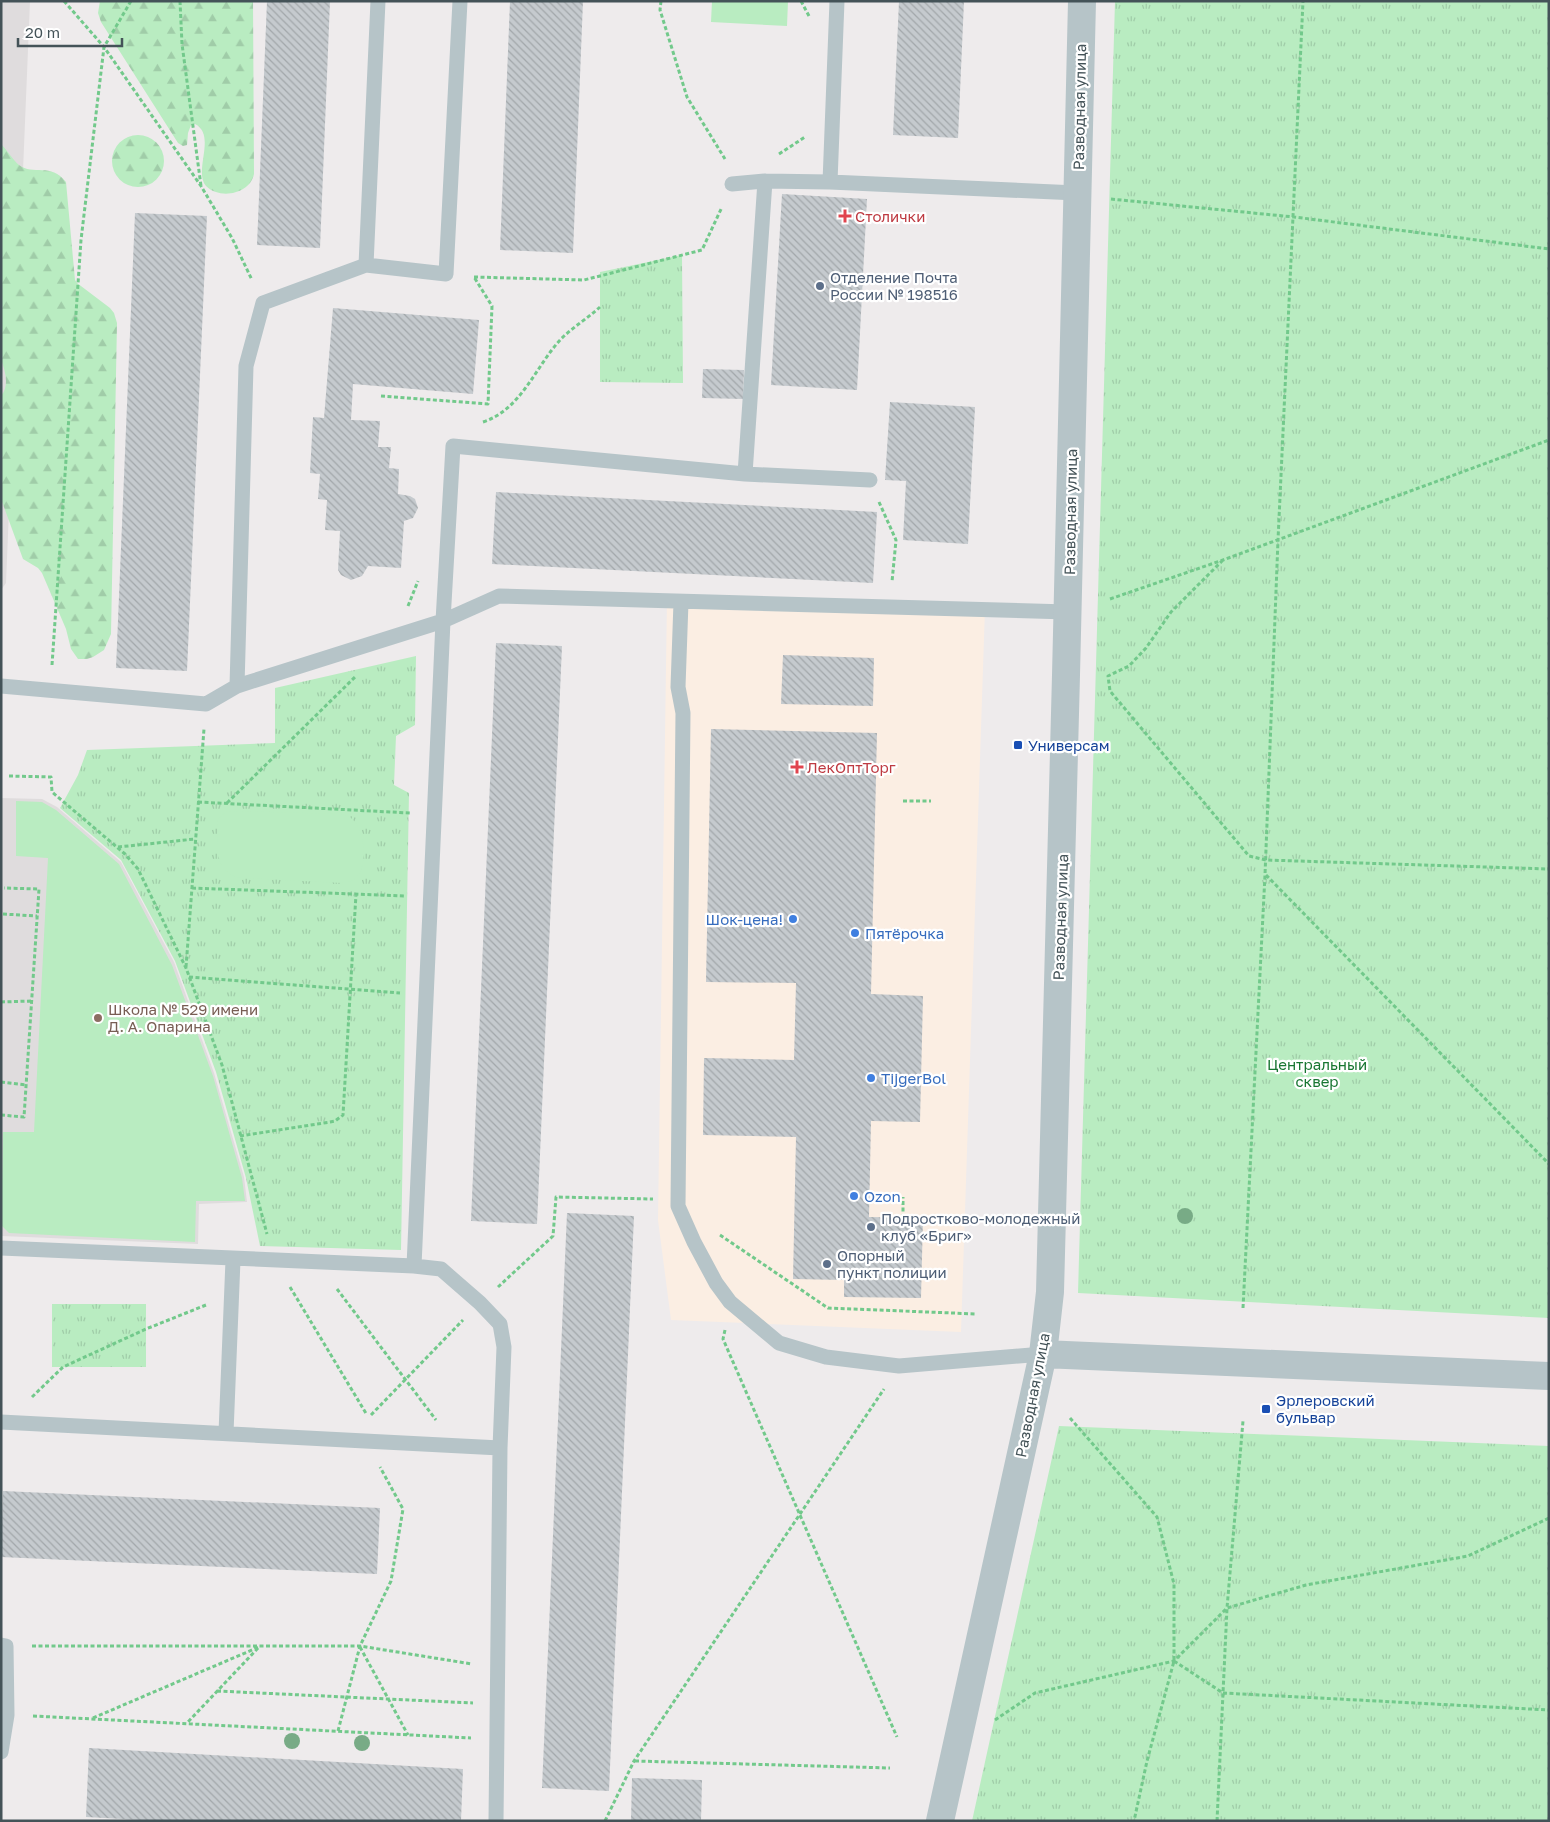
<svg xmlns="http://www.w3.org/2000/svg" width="1550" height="1822" viewBox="0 0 1550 1822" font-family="'Golos Text',sans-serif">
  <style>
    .commercial { fill: #fbeee3 }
    .education { fill: #dfdcdd }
    .grass { fill: url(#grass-tufts) }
    .forest { fill: url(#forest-firs) }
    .garden { fill: #b9ecc1 }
    .building { fill: url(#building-back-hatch) }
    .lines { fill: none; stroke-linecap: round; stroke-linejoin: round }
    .path { stroke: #72c98b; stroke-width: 3; stroke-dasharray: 4 2.5; stroke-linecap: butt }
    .service { stroke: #b6c4c8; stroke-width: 15 }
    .minor { stroke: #b6c4c8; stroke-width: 28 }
    .tree { fill: #78ab86 }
    .health-dot { fill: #e0444e; stroke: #fff; stroke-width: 2 }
    .service-dot { fill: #5c6f8a; stroke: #fff; stroke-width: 2 }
    .transit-dot { fill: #1a4fb4; stroke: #fff; stroke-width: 2 }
    .shop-dot { fill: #3f7fe0; stroke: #fff; stroke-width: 2 }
    .education-dot { fill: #8d6e63; stroke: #fff; stroke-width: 2 }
    .labels { text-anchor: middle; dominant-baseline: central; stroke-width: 4.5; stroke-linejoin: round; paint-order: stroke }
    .street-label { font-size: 15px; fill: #445358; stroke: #fff }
    .health-label { font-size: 15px; fill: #be3a42; stroke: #fff; text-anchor: start }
    .service-label { font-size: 15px; fill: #4e5e75; stroke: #fff; text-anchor: start }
    .transit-label { font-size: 15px; fill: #164399; stroke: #fff; text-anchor: start }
    .shop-label { font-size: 15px; fill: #366cbe; stroke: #fff; text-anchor: start }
    .education-label { font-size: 15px; fill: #785e54; stroke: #fff; text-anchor: start }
    .park-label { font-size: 15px; fill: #187632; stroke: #fff }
  </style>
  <defs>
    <pattern id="grass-tufts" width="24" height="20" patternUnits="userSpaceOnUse" patternTransform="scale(1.25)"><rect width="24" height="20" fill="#b9ecc1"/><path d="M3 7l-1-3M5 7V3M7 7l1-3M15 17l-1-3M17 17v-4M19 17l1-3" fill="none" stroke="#a0cca8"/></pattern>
    <pattern id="forest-firs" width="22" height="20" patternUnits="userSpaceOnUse" patternTransform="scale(1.25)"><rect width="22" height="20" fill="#b9ecc1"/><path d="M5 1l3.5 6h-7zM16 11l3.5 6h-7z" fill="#a0cca8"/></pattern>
    <pattern id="building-back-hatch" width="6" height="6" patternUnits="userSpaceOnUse" patternTransform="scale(1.25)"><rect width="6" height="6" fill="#c5cace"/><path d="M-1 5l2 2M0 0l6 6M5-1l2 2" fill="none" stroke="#a2a7aa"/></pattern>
  </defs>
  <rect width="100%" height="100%" fill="#eeebec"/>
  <!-- commercial -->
  <path class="commercial" d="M667,598L985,608L961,1332L671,1320L658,1220Z"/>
  <!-- education -->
  <path class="education" d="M1,1H30L6,583L1,590Z
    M1,798L42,799L57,807L121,862L174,962L214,1073L244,1177L247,1202L199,1204L198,1244L1,1236Z"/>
  <!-- grass -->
  <path class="grass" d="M1115,1H1549V1318L1078,1293Z
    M682,255L683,383L600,382V272Z
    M416,656L415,725L396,736L394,785L409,793L401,1250L260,1246L246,1178L216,1072L175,961L121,860L60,808L78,775L87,750L275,743V688Z
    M52,1304H146V1367H52Z
    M1059,1426L1549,1446V1821H972Z"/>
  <!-- forest -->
  <path class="forest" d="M100,1H253L254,174C250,194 220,200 206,186C193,171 217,135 195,124L191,125L188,133L187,145L183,146L178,143L101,22L98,13Z
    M112 161a26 26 0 1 1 52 0a26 26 0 1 1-52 0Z
    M1,144C7,150 13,160 19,165C33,176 51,162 66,182L75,280L77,283L110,308L114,313L117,323L111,634L104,650L93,657L87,659H78L71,649L66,629L42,573L38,568L23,559L1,499V396C10,385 5,371 1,359Z"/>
  <!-- garden -->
  <path class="garden" d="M712,1H788L787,26L711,22Z
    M16,801L42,802L56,810L119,864L172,965L213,1076L242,1178L245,1201H196L195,1242L9,1233L1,1225L3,1132H34L48,858L16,856Z
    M237,811L339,814C343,815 348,815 351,818C365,828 370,870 353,880C350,882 345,882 342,883L242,878C211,873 218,842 218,819L226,812Z"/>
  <!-- building -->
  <path class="building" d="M267,1H330L320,248L257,245Z
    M510,1H583L573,253L500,250Z
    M899,1H964L958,138L893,135Z
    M782,194L867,199L857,390L771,385Z
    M135,213L207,216L187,671L116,668Z
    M333,308L479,320L473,394L353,384L351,420L380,421L378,447H391L389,468L399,469L398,494L410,496L415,499L418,508L413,518L404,521L401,568L368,566L362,576L351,580L341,575L338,570L340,531L325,530L327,500L318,499L320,474L310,473L313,417L324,418Z
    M703,369L744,370L743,399L702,398Z
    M890,402L975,407L968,544L903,540L906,481L885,480Z
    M496,492L877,512L873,583L492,564Z
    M496,643L562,646L537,1224L471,1221Z
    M783,655L874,658L873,706L781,704Z
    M711,729L877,733L871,994L923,996L920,1122L871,1121L869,1217L923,1218L921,1298L844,1297V1280L793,1279L796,1137L703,1135L704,1058L794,1060L796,983L706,982Z
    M567,1213L634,1216L609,1791L542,1788Z
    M3,1491L380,1508L377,1574L1,1557Z
    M89,1748L463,1769L461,1821H159L86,1817Z
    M632,1778L702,1780L701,1821H631Z"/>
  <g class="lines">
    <!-- path -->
    <path class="path" d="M64,1L104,47L201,186L232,238L252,280
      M180,1L182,44L201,186
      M661,1L660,10L687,97L725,159
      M801,1L809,16
      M779,154L805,137
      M1111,199L1294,217L1549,249
      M474,277L584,280L702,250L722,207
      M381,396L488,404L492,306L474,277
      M483,422C522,409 535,367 561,339C573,327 588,318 600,307
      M879,502L896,540L892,582
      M1223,560L1171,612L1146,648L1129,666L1108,676L1110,691L1249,856L1266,860L1549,869
      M1110,599L1223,560L1549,440
      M408,606L418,581
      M52,665L81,240L104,47L131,1
      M9,776L51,777L52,792L125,854L138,869L186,968L222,1065L267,1234
      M903,801H931
      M198,802L410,813
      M227,803L355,677
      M118,847L195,839
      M1266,875L1549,1164
      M192,888L406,896
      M3,914L37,916
      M186,967L204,729
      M189,977L400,993
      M1,1002L32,1001
      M1,1082L27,1085
      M1,1115L24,1117L39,889L4,888
      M240,1136L330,1122L335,1121L343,1115L356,894
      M903,1218V1197
      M720,1235L828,1308L977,1314
      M290,1287L367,1415
      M498,1287L553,1236L556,1197L653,1199
      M337,1289L436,1420
      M1243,1308L1265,875L1278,540L1303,1
      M725,1330L723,1339L897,1737
      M32,1397L63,1367L146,1329L206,1305
      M371,1415L463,1320
      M1070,1418L1157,1517L1174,1584V1661L1147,1761L1134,1821
      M32,1646H360L472,1664
      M360,1647L408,1735
      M1174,1661L1223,1693L1549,1710
      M217,1691L473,1703
      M33,1716L471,1738
      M93,1718L259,1647L187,1723
      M995,1720L1035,1693L1174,1661L1227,1608L1306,1585L1468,1556L1549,1518
      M338,1731L360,1646L391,1581L403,1509L380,1467
      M635,1761L890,1768
      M605,1821L634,1761L884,1389
      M1217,1821L1227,1608L1243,1421"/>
    <!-- service -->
    <path class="service" d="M378,1L366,265L446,274L460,1
      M830,182L837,1
      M732,184L765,181L830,182L1077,193
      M745,474L870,480
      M681,602L678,687L683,713L678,1206L694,1242L716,1283L730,1302L779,1343L826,1357L899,1366L1043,1354
      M1,686L206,704L237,686L443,621L499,596L1068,612
      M237,686L246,366L263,303L366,265
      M1,1248L414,1266
      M1,1422L500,1448
      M226,1433L233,1260
      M1,1645L6,1646L7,1715L1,1752
      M496,1821L500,1448L504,1347L500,1324L480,1303L441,1269L414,1266L443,621L453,446L745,474L765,181"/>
    <!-- minor -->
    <path class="minor" d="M1043,1354L1549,1376
      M940,1821L1043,1354L1050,1292L1066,675L1082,1"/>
  </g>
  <!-- trees -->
  <g class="tree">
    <circle cx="1185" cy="1216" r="8"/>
    <circle cx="292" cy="1741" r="8"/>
    <circle cx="362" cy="1743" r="8"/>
  </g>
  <!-- markers -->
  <g class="health-dot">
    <path d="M842.5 208.5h5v5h5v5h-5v5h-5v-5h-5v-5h5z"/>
    <path d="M794.5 759.5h5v5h5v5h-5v5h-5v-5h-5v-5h5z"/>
  </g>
  <g class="service-dot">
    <circle cx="820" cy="286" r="5"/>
    <circle cx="871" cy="1227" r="5"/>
    <circle cx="827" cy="1264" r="5"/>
  </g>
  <g class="transit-dot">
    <rect x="1013" y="740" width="10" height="10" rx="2.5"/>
    <rect x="1261" y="1404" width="10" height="10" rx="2.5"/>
  </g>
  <g class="shop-dot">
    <circle cx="793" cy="919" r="5"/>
    <circle cx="855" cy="933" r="5"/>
    <circle cx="871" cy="1078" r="5"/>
    <circle cx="854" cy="1196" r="5"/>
  </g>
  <circle class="education-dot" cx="98" cy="1018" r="5"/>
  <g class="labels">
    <!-- street labels -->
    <g class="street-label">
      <text transform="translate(1079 107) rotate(-89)">Разводная улица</text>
      <text transform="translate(1070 512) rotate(-89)">Разводная улица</text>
      <text transform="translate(1060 917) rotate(-88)">Разводная улица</text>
      <text transform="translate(1032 1395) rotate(-79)">Разводная улица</text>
    </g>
    <!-- health labels -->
    <g class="health-label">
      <text x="855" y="216">Столички</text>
      <text x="807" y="767">ЛекОптТорг</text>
    </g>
    <!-- service labels -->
    <g class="service-label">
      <text x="830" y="277">Отделение Почта<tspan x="830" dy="17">России № 198516</tspan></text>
      <text x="881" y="1218">Подростково-молодежный<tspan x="881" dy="17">клуб «Бриг»</tspan></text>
      <text x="837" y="1255">Опорный<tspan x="837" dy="17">пункт полиции</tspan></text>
    </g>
    <!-- transit labels -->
    <g class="transit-label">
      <text x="1028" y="745">Универсам</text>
      <text x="1276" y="1400">Эрлеровский<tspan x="1276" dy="17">бульвар</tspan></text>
    </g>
    <!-- shop labels -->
    <g class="shop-label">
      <text x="783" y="919" text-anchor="end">Шок-цена!</text>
      <text x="865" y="933">Пятёрочка</text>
      <text x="881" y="1078">TijgerBol</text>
      <text x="864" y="1196">Ozon</text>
    </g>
    <!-- education labels -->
    <g class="education-label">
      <text x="108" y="1009">Школа № 529 имени<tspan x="108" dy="17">Д. А. Опарина</tspan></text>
    </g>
    <!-- park labels -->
    <g class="park-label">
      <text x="1317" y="1064">Центральный<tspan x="1317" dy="17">сквер</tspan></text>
    </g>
  </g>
  <!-- border -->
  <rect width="1550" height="1822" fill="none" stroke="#445358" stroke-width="5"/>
  <!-- scale -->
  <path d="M18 38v8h104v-8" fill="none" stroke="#445358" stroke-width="2.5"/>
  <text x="25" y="38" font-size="15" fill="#445358" stroke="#ffffff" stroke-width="4" paint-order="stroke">20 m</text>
</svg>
